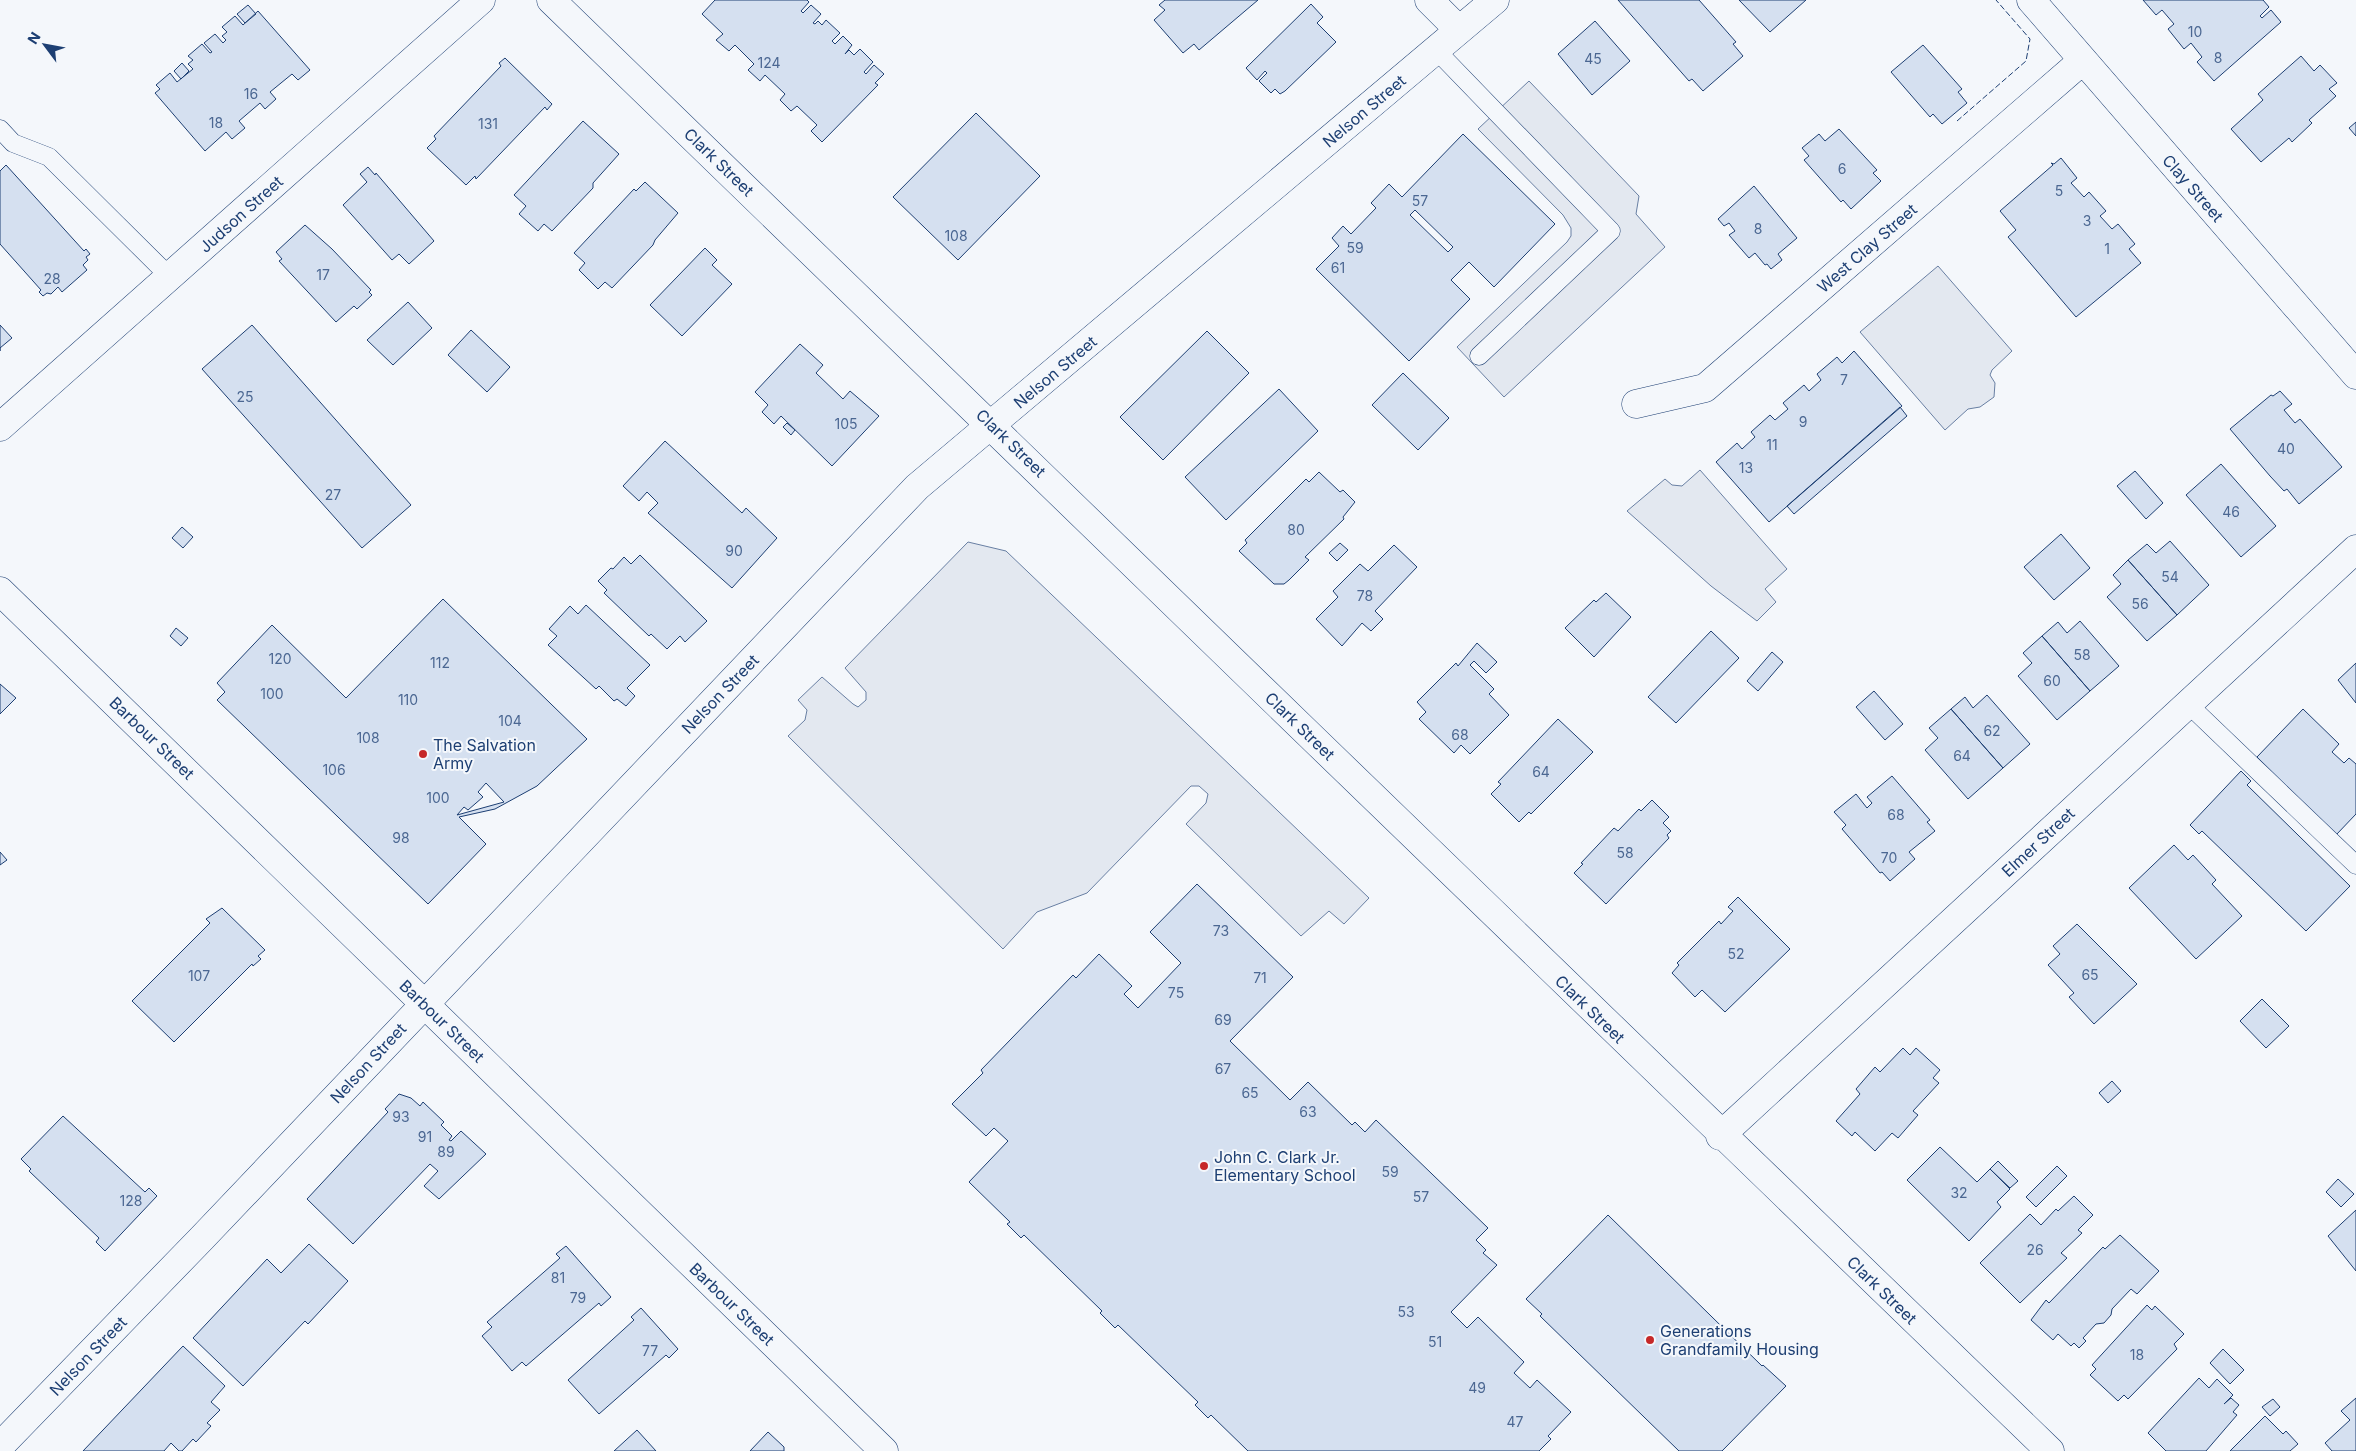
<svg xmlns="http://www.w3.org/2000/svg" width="2356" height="1451" viewBox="0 0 2356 1451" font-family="Inter,sans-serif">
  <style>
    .parking { fill: #e3e8f0; stroke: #687fa3 }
    .building { fill: #d5e0f0; stroke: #1d3f73; fill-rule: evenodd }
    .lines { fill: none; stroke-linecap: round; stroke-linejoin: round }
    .lane-casing { stroke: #1d3f73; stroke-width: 19 }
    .street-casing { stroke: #1d3f73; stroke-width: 29 }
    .secondary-casing { stroke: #1d3f73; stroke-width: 29 }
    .lane { stroke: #f4f7fb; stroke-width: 18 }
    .street { stroke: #f4f7fb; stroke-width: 28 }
    .secondary { stroke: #f4f7fb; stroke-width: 28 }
    .fence { stroke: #1d3f73; stroke-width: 1; stroke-dasharray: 6 2.5; stroke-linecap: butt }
    .poi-dot { fill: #c62828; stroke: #f4f7fb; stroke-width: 2 }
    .labels { text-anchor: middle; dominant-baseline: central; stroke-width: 4; stroke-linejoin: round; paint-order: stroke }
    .number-label { font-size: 14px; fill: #4b6792 }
    .street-label { font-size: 16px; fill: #1d3f73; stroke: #f4f7fb }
    .poi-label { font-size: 16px; fill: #1d3f73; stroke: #f4f7fb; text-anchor: start }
  </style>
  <rect width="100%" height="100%" fill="#f4f7fb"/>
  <!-- parking -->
  <path class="parking" d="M1529,81L1639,196L1636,214L1665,247L1504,397L1457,347L1567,242L1571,236V228L1563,215L1478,129Z
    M1938,266L2012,351L1992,370L1990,375L1995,383L1994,397L1980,407L1968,409L1945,430L1860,332Z
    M1700,470L1787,569L1765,589L1776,602L1757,621L1711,586L1627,511L1665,479L1672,485L1682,486Z
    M968,542L1006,551L1369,898L1344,924L1329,911L1301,936L1186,824L1206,803L1208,794L1199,786H1191L1087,893L1037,912L1003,949L788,736L805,720L807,710L798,700L822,677L853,704L858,707L866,700V692L845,668Z"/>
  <!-- building -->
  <path class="building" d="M715,0H807L809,2L801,11L803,13L811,5L821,14L813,23L815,24L818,21L822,25L826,20L840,33L832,41L835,44L843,36L852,45L845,54L849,50L854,55L860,49L873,62L864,72L866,74L874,65L884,74L875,83L878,85L822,142L811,131L817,125L797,106L791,111L780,100L785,94L765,75L760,81L748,70L754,64L735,45L729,51L716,40L723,34L702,14Z
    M1165,0H1258L1199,50L1194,44L1183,53L1154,20L1165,10L1159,5Z
    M1618,0H1699L1736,42L1733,44L1743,56L1703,91L1692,79L1689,81Z
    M1739,0H1806L1770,32Z
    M2143,0H2263L2269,7L2260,16L2262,18L2271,10L2281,22L2214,81L2197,62L2202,57L2191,43L2184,49L2168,29L2174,24L2162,10L2156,15Z
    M1311,4L1323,17L1317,23L1336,42L1285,91L1280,94L1275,89L1271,93L1259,81L1267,73L1265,71L1257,80L1246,68Z
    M248,5L256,14L245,23L237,14Z
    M258,11L310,70L298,80L292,74L270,92L276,99L265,109L260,103L239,121L245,128L232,139L226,132L205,151L155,93L160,89L156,85L170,73L177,82L193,69L188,64L193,60L188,56L202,44L210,53L212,52L204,43L215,34L223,43L226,40L222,36L227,32L222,27L235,16L243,25Z
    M1595,21L1630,61L1592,95L1558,54Z
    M1923,45L1962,89L1958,92L1967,103L1942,124L1933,114L1930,117L1891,72Z
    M2301,56L2314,71L2320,65L2337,83L2329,89L2336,96L2309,120L2312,123L2292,142L2289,138L2261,162L2231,129L2263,100L2258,94Z
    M505,58L552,104L547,110L545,107L476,179L475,176L466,185L427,148L436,139L434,136L501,66L499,63Z
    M182,63L189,71L181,79L174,71Z
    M976,113L1040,176L958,260L893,197Z
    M583,121L619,154L593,183V188L552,231L544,224L538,231L519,214L526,206L514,195Z
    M2356,122V136L2349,128Z
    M1839,129L1877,170L1873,173L1881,181L1851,209L1843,200L1841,202L1804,160L1809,156L1802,148L1819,134L1825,141Z
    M1463,134L1555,224L1494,287L1469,262L1451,280L1470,299L1409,361L1316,269L1339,246L1332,238L1343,226L1351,234L1376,208L1371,203L1389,184L1402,197ZM1415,210L1453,247L1448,252L1410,215Z
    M2061,158L2077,178L2071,183L2084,197L2089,192L2106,211L2100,216L2112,229L2118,224L2135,244L2129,249L2141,263L2076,317L2008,237L2016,230L2000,211L2053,165L2051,163L2054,164Z
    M6,165L84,251L86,249L90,254L86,257L88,260L83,265L87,270L62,292L58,287L51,294L47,293L43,296L39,292L41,290L0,244V171Z
    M368,167L375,175L376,173L434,241L409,264L399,254L392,260L343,205L367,182L360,174Z
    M645,182L678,213L655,240L653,245L612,288L605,282L598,289L579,270L585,263L574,253L634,189L636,191Z
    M1754,186L1797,238L1778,254L1782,260L1771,269L1767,264L1765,265L1755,253L1749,258L1729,235L1735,231L1729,223L1724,226L1718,219Z
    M305,225L332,249L371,290L369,292L372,295L357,309L354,306L336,322L279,261L282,259L276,252Z
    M705,248L717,260L712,265L732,284L682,336L650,305Z
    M408,302L432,328L393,365L367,340Z
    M0,325L12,338L0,348V351Z
    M252,325L411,505L362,548L202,369Z
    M471,330L510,367L487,392L448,355Z
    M1207,331L1249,373L1163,460L1120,417Z
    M800,344L823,365L816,373L843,399L850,391L879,416L832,466L781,416L774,424L762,412L768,405L755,392Z
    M1854,351L1902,406L1769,522L1716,462L1737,443L1742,449L1755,437L1751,432L1770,415L1775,420L1788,409L1783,403L1804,385L1809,391L1821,380L1817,374L1837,357L1842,363Z
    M1403,373L1449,418L1418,450L1372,405Z
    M1279,389L1318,431L1226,520L1185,477Z
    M2280,391L2292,404L2284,410L2295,423L2300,419L2342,467L2299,504L2287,489L2284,491L2270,476L2230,429L2271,395L2273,396Z
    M1900,407L1907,416L1794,514L1787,506Z
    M787,423L795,430L791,435L783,427Z
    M665,441L742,513L746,508L777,538L732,588L648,513L658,503L647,492L639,501L623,486Z
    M2221,464L2276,526L2241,557L2186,495Z
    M2135,471L2163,503L2146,519L2117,486Z
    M1319,472L1340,492L1343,490L1355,502L1343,517L1344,519L1305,557L1309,560L1289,580L1284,584H1274L1239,551L1247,543L1245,540L1306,479L1309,482Z
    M182,527L193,537L183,548L172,538Z
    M2061,534L2090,568L2054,600L2024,567Z
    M2170,541L2209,585L2177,615L2128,560L2147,544L2156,553Z
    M1340,543L1348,550L1337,561L1329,553Z
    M1394,545L1417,567L1375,611L1383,619L1371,631L1362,623L1342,646L1316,619L1338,597L1333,591L1360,564L1368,571Z
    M640,555L707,621L685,642L680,636L667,649L651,634L649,636L604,593L607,590L598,581L611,568L613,569L624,557L631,564Z
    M2128,560L2177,615L2147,641L2107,597L2121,584L2113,575Z
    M1606,593L1631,617L1594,657L1565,628L1594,600L1596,602Z
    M443,599L587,739L537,786L495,809L459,817L486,844L428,904L217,700L225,692L217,683L272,625L346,698ZM486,783L504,802L457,815L464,807L468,810L483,797L478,792Z
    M586,605L650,665L627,688L635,696L626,706L617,699L614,701L599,686L596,689L548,645L557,636L549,629L570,606L578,614Z
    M2080,621L2119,666L2090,691L2042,636L2058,622L2067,633Z
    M176,628L188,638L181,646L170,636Z
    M1711,631L1739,658L1676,723L1648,697Z
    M2042,636L2090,691L2057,720L2018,676L2032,663L2023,653Z
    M1477,643L1497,662L1486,673L1474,661L1470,665L1494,689L1489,694L1509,715L1470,754L1461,745L1454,753L1419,719L1426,712L1417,702L1456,663L1458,666Z
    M1772,652L1783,662L1758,691L1747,681Z
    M2356,663V703L2338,680Z
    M0,684L16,698L0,714Z
    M1874,691L1903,724L1885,740L1856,707Z
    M1987,695L2030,744L2003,768L1951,709L1965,697L1973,708Z
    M1951,709L2003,768L1968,799L1925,750L1938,738L1929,728Z
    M2303,709L2339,744L2332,752L2344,763L2349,758L2356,764V814L2336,835L2257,757Z
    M1558,719L1593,752L1531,814L1529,812L1519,822L1491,794L1501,784L1498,782Z
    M2241,771L2251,781L2247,785L2350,886L2306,931L2202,831L2199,834L2190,825Z
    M1892,776L1930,820L1927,822L1935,831L1909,852L1915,859L1890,881L1882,872L1880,873L1842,829L1846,825L1834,812L1856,794L1867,808L1872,803L1867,797Z
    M1652,800L1669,817L1663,823L1671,831L1667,835L1669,838L1606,904L1574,873L1583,864L1581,863L1614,828L1618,831L1639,809L1641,811Z
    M2174,845L2188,860L2193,855L2216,880L2212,884L2242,916L2196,959L2129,888Z
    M0,852L7,860L0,865Z
    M1197,884L1293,977L1230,1041L1290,1100L1308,1082L1352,1125L1355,1122L1365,1132L1376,1120L1488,1228L1476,1240L1486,1250L1483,1253L1497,1265L1451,1312L1467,1328L1478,1317L1524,1362L1514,1373L1530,1388L1537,1380L1571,1412L1548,1436L1551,1439L1539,1451H1248L1211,1415L1208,1418L1195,1405L1198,1402L1118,1325L1115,1328L1100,1313L1102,1311L1024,1235L1021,1238L1007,1224L1010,1222L969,1182L1008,1141L994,1128L986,1136L952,1104L983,1073L981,1070L1073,975L1076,978L1099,954L1132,986L1124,994L1138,1008L1181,963L1150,932Z
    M1738,897L1790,949L1725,1012L1702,990L1695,997L1672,973L1679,965L1677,963L1719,921L1721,924L1733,911L1728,907Z
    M222,908L265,950L258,956L261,959L253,966L252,964L174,1042L132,1001L210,923L206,919Z
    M2077,924L2137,984L2094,1024L2069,997L2074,993L2048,965L2060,954L2053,946Z
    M2262,999L2289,1026L2266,1048L2240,1021Z
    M1903,1048L1910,1055L1916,1048L1940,1070L1933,1078L1939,1083L1913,1111L1918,1115L1898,1138L1892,1133L1875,1151L1855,1132L1852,1136L1836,1121L1860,1094L1856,1089L1875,1067L1880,1072Z
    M2112,1081L2121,1091L2108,1103L2099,1093Z
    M399,1094L411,1098L420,1106L423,1102L444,1122L441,1125L452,1136L449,1140L451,1141L461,1131L486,1154L439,1199L424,1186L438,1171L430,1164L353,1244L307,1199L388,1112L385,1109Z
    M63,1116L145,1192L149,1188L157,1196L105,1251L96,1242L99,1238L29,1171L31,1169L21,1159Z
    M1940,1147L1977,1182L1990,1169L2010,1189L1997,1202L2001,1207L1969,1241L1907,1180Z
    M1998,1161L2018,1181L2010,1188L1990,1169Z
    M2057,1166L2067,1176L2036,1207L2026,1197Z
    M2338,1179L2354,1194L2341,1207L2326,1192Z
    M2074,1196L2093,1215L2078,1230L2082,1233L2061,1253L2067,1258L2020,1303L1980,1263L2030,1214L2041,1225L2056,1209L2058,1211Z
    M2356,1210V1271L2328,1236Z
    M1608,1215L1762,1366L1763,1365L1786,1386L1722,1451H1679L1540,1316L1542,1314L1526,1299Z
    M2120,1235L2159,1271L2137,1294L2131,1289L2112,1309L2111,1315L2104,1323L2096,1324L2083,1338L2086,1341L2079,1348L2074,1343L2071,1346L2058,1334L2053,1340L2031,1320L2046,1300L2049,1303L2103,1247L2105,1249Z
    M309,1244L348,1281L308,1324L305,1321L243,1386L193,1338L267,1259L281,1273Z
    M566,1246L611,1297L601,1306L599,1303L526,1366L522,1362L512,1371L482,1336L492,1327L487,1322L560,1258L556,1254Z
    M2147,1305L2152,1310L2155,1306L2184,1334L2174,1344L2177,1349L2128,1399L2124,1395L2118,1401L2090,1375L2096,1369L2092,1365Z
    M641,1308L678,1349L669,1358L666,1355L599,1414L568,1380L634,1320L631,1317Z
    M183,1346L225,1386L211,1402L220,1410L207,1423L211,1426L196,1442L193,1439L182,1451H179L171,1443L164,1451H83Z
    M2223,1349L2244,1370L2230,1384L2210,1363Z
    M2199,1378L2209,1388L2217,1379L2233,1395L2224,1404L2231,1398L2239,1405L2233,1412L2237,1415L2206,1451H2166L2148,1433Z
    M2356,1398V1451H2332L2325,1443L2350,1420L2341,1411Z
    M2273,1399L2280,1407L2270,1416L2262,1407Z
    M2265,1416L2283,1434L2286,1431L2298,1444L2290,1451H2230Z
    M637,1430L656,1451H614Z
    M768,1432L784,1447V1451H750Z"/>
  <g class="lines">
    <defs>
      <path id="lane" d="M1436,50L1611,231L1479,356
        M0,129L13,143L49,157L170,277
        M2188,704L2356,865"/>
      <path id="street" d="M551,0C1052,482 1548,970 2050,1451
        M1429,0L1459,30
        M2031,0L2356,375
        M1636,404L1705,388L2082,61
        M0,427L481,0
        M1720,1136L2356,549
        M0,1446L202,1238L917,487L1495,0"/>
      <path id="secondary" d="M0,591L884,1451"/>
    </defs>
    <!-- lane casing -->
    <use href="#lane" class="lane-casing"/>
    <!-- street casing -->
    <use href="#street" class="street-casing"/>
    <!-- secondary casing -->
    <use href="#secondary" class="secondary-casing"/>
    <!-- lane -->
    <use href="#lane" class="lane"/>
    <!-- street -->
    <use href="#street" class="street"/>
    <!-- secondary -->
    <use href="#secondary" class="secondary"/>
    <!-- fence -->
    <path class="fence" d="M1957,121L2026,61L2030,39L1996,0"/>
  </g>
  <!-- markers -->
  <g class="poi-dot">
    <circle cx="423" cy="754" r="5"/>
    <circle cx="1204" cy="1166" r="5"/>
    <circle cx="1650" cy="1340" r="5"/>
  </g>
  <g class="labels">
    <!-- number labels -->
    <g class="number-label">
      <text x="2195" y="31">10</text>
      <text x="2218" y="57">8</text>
      <text x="1593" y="58">45</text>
      <text x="769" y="62">124</text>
      <text x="251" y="93">16</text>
      <text x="216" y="122">18</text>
      <text x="488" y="123">131</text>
      <text x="1842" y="168">6</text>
      <text x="2059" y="190">5</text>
      <text x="1420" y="200">57</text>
      <text x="2087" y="220">3</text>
      <text x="1758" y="228">8</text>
      <text x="956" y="235">108</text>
      <text x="1355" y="247">59</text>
      <text x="2107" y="248">1</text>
      <text x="1338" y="267">61</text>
      <text x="323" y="274">17</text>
      <text x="52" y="278">28</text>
      <text x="1844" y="379">7</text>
      <text x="245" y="396">25</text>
      <text x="1803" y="421">9</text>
      <text x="846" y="423">105</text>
      <text x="1772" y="444">11</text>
      <text x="2286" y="448">40</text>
      <text x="1746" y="467">13</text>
      <text x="333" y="494">27</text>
      <text x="2231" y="511">46</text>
      <text x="1296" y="529">80</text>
      <text x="734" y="550">90</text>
      <text x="2170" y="576">54</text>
      <text x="1365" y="595">78</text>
      <text x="2140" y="603">56</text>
      <text x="2082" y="654">58</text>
      <text x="280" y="658">120</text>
      <text x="440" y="662">112</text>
      <text x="2052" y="680">60</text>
      <text x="272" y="693">100</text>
      <text x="408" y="699">110</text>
      <text x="510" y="720">104</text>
      <text x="1992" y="730">62</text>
      <text x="1460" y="734">68</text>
      <text x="368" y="737">108</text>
      <text x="1962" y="755">64</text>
      <text x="334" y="769">106</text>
      <text x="1541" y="771">64</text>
      <text x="438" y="797">100</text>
      <text x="1896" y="814">68</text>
      <text x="401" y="837">98</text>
      <text x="1625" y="852">58</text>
      <text x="1889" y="857">70</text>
      <text x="1221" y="930">73</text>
      <text x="1736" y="953">52</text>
      <text x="2090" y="974">65</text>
      <text x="199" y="975">107</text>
      <text x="1260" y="977">71</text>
      <text x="1176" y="992">75</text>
      <text x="1223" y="1019">69</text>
      <text x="1223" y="1068">67</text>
      <text x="1250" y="1092">65</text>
      <text x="1308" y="1111">63</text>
      <text x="401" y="1116">93</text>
      <text x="425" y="1136">91</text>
      <text x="446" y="1151">89</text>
      <text x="1390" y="1171">59</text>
      <text x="1959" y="1192">32</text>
      <text x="1421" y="1196">57</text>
      <text x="131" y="1200">128</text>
      <text x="2035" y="1249">26</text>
      <text x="558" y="1277">81</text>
      <text x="578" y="1297">79</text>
      <text x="1406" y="1311">53</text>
      <text x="1435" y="1341">51</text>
      <text x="650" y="1350">77</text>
      <text x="2137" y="1354">18</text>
      <text x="1477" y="1387">49</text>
      <text x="1515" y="1421">47</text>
    </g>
    <!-- street labels -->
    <g class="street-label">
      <text transform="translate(1364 111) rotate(-40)">Nelson Street</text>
      <text transform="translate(719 162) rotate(44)">Clark Street</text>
      <text transform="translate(2193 188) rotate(49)">Clay Street</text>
      <text transform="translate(241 214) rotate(-42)">Judson Street</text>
      <text transform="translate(1867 248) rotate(-41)">West Clay Street</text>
      <text transform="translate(1055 372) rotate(-40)">Nelson Street</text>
      <text transform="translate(1011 443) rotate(44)">Clark Street</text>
      <text transform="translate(720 694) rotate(-46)">Nelson Street</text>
      <text transform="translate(1300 726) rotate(44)">Clark Street</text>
      <text transform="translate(152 738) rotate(44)">Barbour Street</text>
      <text transform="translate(2038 842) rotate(-43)">Elmer Street</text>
      <text transform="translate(1590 1009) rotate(44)">Clark Street</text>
      <text transform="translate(442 1021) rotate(44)">Barbour Street</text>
      <text transform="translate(368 1063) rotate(-47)">Nelson Street</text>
      <text transform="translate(1882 1290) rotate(44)">Clark Street</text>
      <text transform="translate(732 1304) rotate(44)">Barbour Street</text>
      <text transform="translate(88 1356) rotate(-46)">Nelson Street</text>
    </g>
    <!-- poi labels -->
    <g class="poi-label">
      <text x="433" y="745">The Salvation<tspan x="433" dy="18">Army</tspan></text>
      <text x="1214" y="1157">John C. Clark Jr.<tspan x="1214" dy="18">Elementary School</tspan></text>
      <text x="1660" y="1331">Generations<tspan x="1660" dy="18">Grandfamily Housing</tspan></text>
    </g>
  </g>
  <!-- north arrow -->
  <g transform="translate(45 45) rotate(302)" stroke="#f4f7fb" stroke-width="4" paint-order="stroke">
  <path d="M0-4L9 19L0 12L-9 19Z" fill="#1d3f73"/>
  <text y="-8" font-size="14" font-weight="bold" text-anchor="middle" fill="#1d3f73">N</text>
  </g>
</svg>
